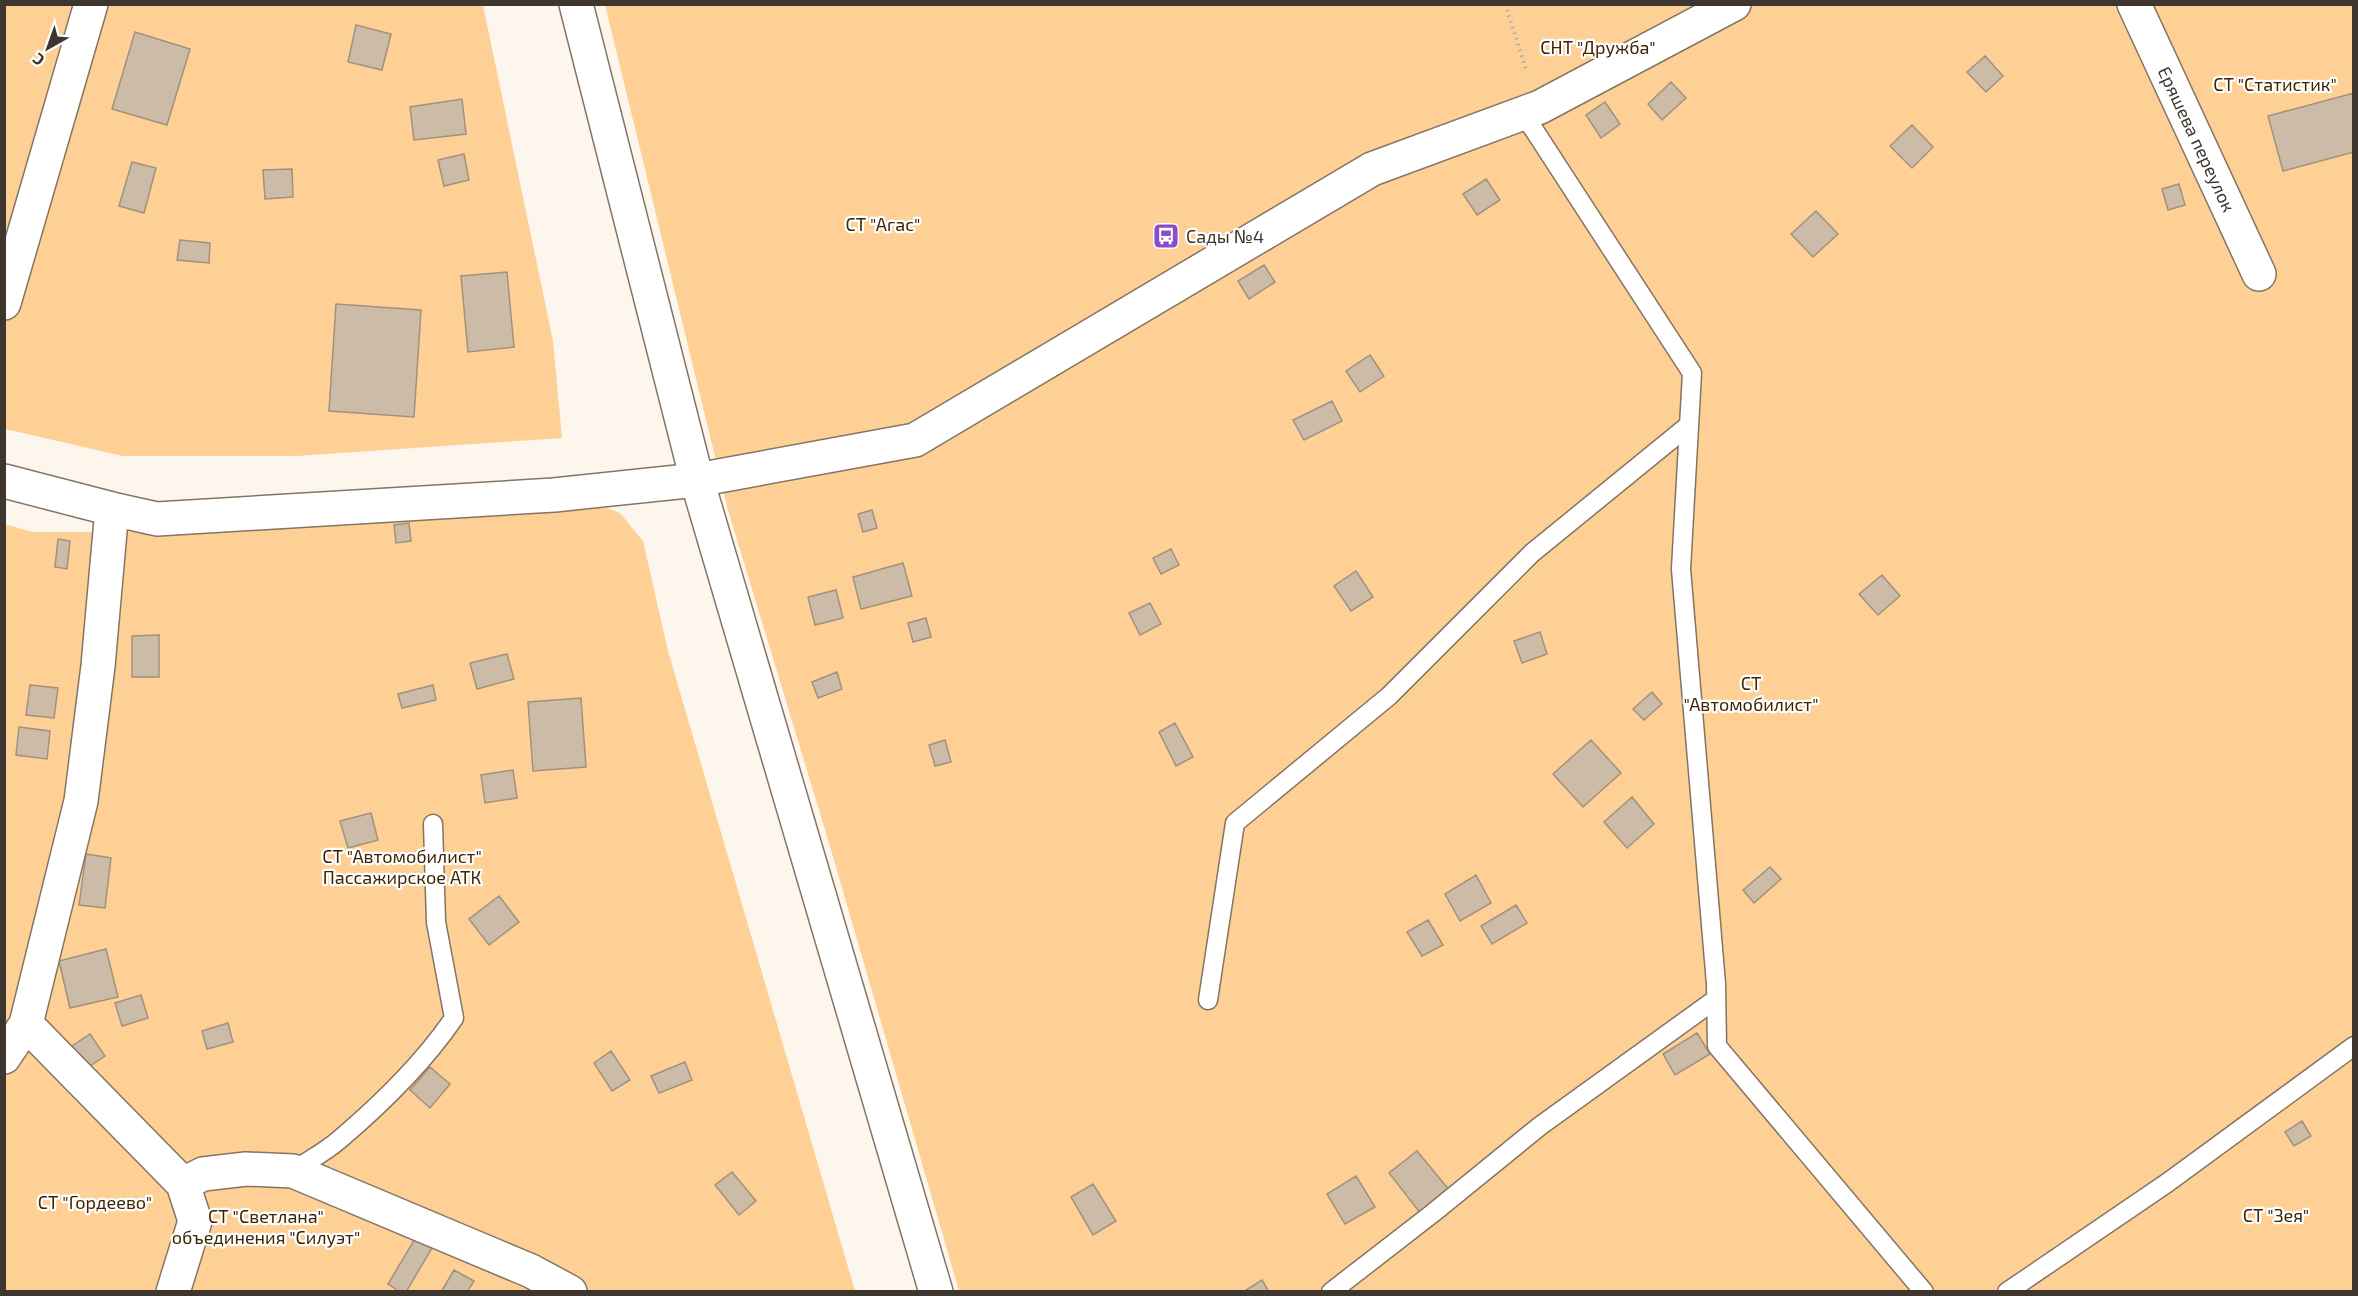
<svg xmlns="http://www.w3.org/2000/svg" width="2358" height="1296" viewBox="0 0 2358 1296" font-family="'Exo 2',sans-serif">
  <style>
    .green { fill: #fed096 }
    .building { fill: #ccbca7; stroke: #a1917d; stroke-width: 1.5 }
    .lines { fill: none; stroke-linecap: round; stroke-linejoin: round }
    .service-casing { stroke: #847561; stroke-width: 21 }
    .minor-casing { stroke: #847561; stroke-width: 36 }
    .path { stroke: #b5aea6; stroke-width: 4; stroke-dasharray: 1.5 4.5; stroke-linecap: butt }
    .service { stroke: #fff; stroke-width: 18 }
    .minor { stroke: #fff; stroke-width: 33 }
    .labels { text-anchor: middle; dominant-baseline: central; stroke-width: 4.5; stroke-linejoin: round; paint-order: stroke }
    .park-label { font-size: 18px; fill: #3b2502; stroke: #fff }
    .street-label { font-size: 18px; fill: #3d362e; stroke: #fff }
    .poi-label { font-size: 18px; fill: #3d362e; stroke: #fff; text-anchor: start }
  </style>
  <rect width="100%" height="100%" fill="#fdf6ed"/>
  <!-- green -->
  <path class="green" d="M5,5H483L553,341L562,438L297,456H123L5,429Z
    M605,5H2353V1291H959L829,843L728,510Z
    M597,504L620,513L643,541L668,651L855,1291H5L4,524L33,532H238L310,520Z"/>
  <!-- building -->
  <path class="building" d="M356,25L391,34L382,70L348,62Z
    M135,32L190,49L167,125L112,109Z
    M1985,56L2003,76L1986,92L1967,72Z
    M1671,82L1686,98L1662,120L1648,104Z
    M2354,93V152L2283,171L2268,116Z
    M462,99L466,134L414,140L410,107Z
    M1605,102L1620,124L1601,138L1586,115Z
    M1912,125L1933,147L1912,168L1890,146Z
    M464,154L469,180L444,186L438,160Z
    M132,162L156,168L144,213L119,206Z
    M292,169L293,197L265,199L263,170Z
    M1486,179L1500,200L1477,215L1463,194Z
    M2179,184L2185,205L2168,210L2162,189Z
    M1816,211L1838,234L1813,257L1791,234Z
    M180,240L210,243L209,263L177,260Z
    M1264,265L1275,282L1249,299L1238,281Z
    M507,272L514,347L468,352L461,276Z
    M336,304L421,310L414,417L329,411Z
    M1370,355L1384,376L1360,392L1346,371Z
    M1332,401L1342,421L1304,440L1293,420Z
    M872,510L877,528L863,532L858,514Z
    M409,523L411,541L396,543L394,525Z
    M58,539L70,541L67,569L55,567Z
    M1171,549L1179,565L1161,574L1153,558Z
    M903,563L912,596L861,609L853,577Z
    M1356,571L1373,597L1351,611L1334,586Z
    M1882,575L1900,596L1878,615L1859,594Z
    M836,590L843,618L815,625L808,597Z
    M1150,603L1161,624L1140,635L1129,613Z
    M926,618L931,637L913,642L908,623Z
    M1540,632L1547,654L1522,663L1514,641Z
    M159,635V677H132V636Z
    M507,654L514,679L477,689L470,663Z
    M837,672L842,689L818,698L812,682Z
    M30,685L58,688L54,718L26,715Z
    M433,685L436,700L402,708L398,694Z
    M1652,692L1662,704L1644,720L1633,709Z
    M581,698L586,767L533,771L528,702Z
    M1175,723L1193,757L1176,766L1159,732Z
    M19,727L50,731L47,759L16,755Z
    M945,740L951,762L935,766L929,745Z
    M1591,740L1621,773L1583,807L1553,774Z
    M513,770L517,798L485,803L481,775Z
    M1632,797L1654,824L1627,848L1604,822Z
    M371,813L378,840L348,848L340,821Z
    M86,854L111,858L105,908L79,905Z
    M1770,867L1781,879L1754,903L1743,890Z
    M1476,875L1491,903L1460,921L1445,894Z
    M499,896L519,922L489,945L469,919Z
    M1516,905L1527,923L1492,944L1481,926Z
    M1428,920L1443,945L1422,956L1407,932Z
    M106,949L118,997L70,1008L59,961Z
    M141,995L148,1018L122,1026L115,1003Z
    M228,1023L233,1042L207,1049L202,1031Z
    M1697,1033L1710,1054L1675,1075L1663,1054Z
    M90,1034L105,1056L87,1068L72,1046Z
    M611,1051L630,1080L612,1091L594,1063Z
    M685,1062L692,1080L659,1093L651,1076Z
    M430,1067L450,1084L430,1108L410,1090Z
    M2302,1121L2311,1136L2294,1146L2285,1132Z
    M1417,1151L1450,1191L1421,1214L1389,1173Z
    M732,1172L756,1201L739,1215L715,1185Z
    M1356,1176L1375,1207L1345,1224L1327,1194Z
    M1093,1184L1116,1221L1093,1235L1071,1197Z
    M416,1237L432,1248L406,1292H400L388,1284Z
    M454,1270L474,1281L467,1292H441Z
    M1262,1280L1269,1292H1243Z"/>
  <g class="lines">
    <defs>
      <path id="service" d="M1523,113L1692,373L1681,569L1716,984L1717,1046L1924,1292
        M1208,1000L1235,823L1389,696L1532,553L1689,425
        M293,1171C308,1161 325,1152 339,1140C379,1106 424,1062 454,1018L436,922L433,824
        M1331,1292L1433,1213L1540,1126L1716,999
        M2007,1292L2167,1183L2354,1046"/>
      <path id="minor" d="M576,4L697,480L936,1292
        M2134,4L2259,274
        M4,303L91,4
        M4,481L112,509L157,519L554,495L697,480L915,440L1372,169L1540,107L1734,4
        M26,1024L183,1184L195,1221L173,1292
        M4,1057L26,1024L81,801L98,666L112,509
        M183,1184L203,1174L246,1169L293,1171L531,1271L570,1292"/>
    </defs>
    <!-- service casing -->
    <use href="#service" class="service-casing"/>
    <!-- minor casing -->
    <use href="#minor" class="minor-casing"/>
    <!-- path -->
    <path class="path" d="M1505,4L1527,72"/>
    <!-- service -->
    <use href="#service" class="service"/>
    <!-- minor -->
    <use href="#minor" class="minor"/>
  </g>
  <!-- icons -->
  <defs>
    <symbol id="bus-square" viewBox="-11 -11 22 22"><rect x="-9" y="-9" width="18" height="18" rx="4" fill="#894ec5" stroke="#fff"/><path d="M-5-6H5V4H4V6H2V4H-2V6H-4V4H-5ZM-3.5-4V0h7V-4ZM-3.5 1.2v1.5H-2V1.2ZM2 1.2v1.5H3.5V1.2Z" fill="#fff"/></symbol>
  </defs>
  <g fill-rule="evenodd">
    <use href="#bus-square" x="1151" y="221" width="30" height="30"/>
  </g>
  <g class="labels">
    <!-- park labels -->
    <g class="park-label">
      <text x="1598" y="47">СНТ "Дружба"</text>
      <text x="2275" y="84">СТ "Статистик"</text>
      <text x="883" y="224">СТ "Агас"</text>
      <text x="1751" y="683">СТ<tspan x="1751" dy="21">"Автомобилист"</tspan></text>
      <text x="402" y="856">СТ "Автомобилист"<tspan x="402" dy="21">Пассажирское АТК</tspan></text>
      <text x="95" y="1202">СТ "Гордеево"</text>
      <text x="2276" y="1215">СТ "Зея"</text>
      <text x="266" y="1216">СТ "Светлана"<tspan x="266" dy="21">объединения "Силуэт"</tspan></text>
    </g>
    <!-- street labels -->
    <g class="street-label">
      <text transform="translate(2197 139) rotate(65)">Еряшева переулок</text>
    </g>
    <!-- poi labels -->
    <g class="poi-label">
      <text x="1186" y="236">Сады №4</text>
    </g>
  </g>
  <!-- border -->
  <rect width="2358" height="1296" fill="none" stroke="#3d362e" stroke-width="12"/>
  <!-- north arrow -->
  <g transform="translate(48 48) rotate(220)" stroke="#ffffff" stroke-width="4.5" paint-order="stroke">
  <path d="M0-4.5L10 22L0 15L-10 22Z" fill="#3d362e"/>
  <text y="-9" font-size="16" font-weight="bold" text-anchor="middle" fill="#3d362e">С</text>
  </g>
</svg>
